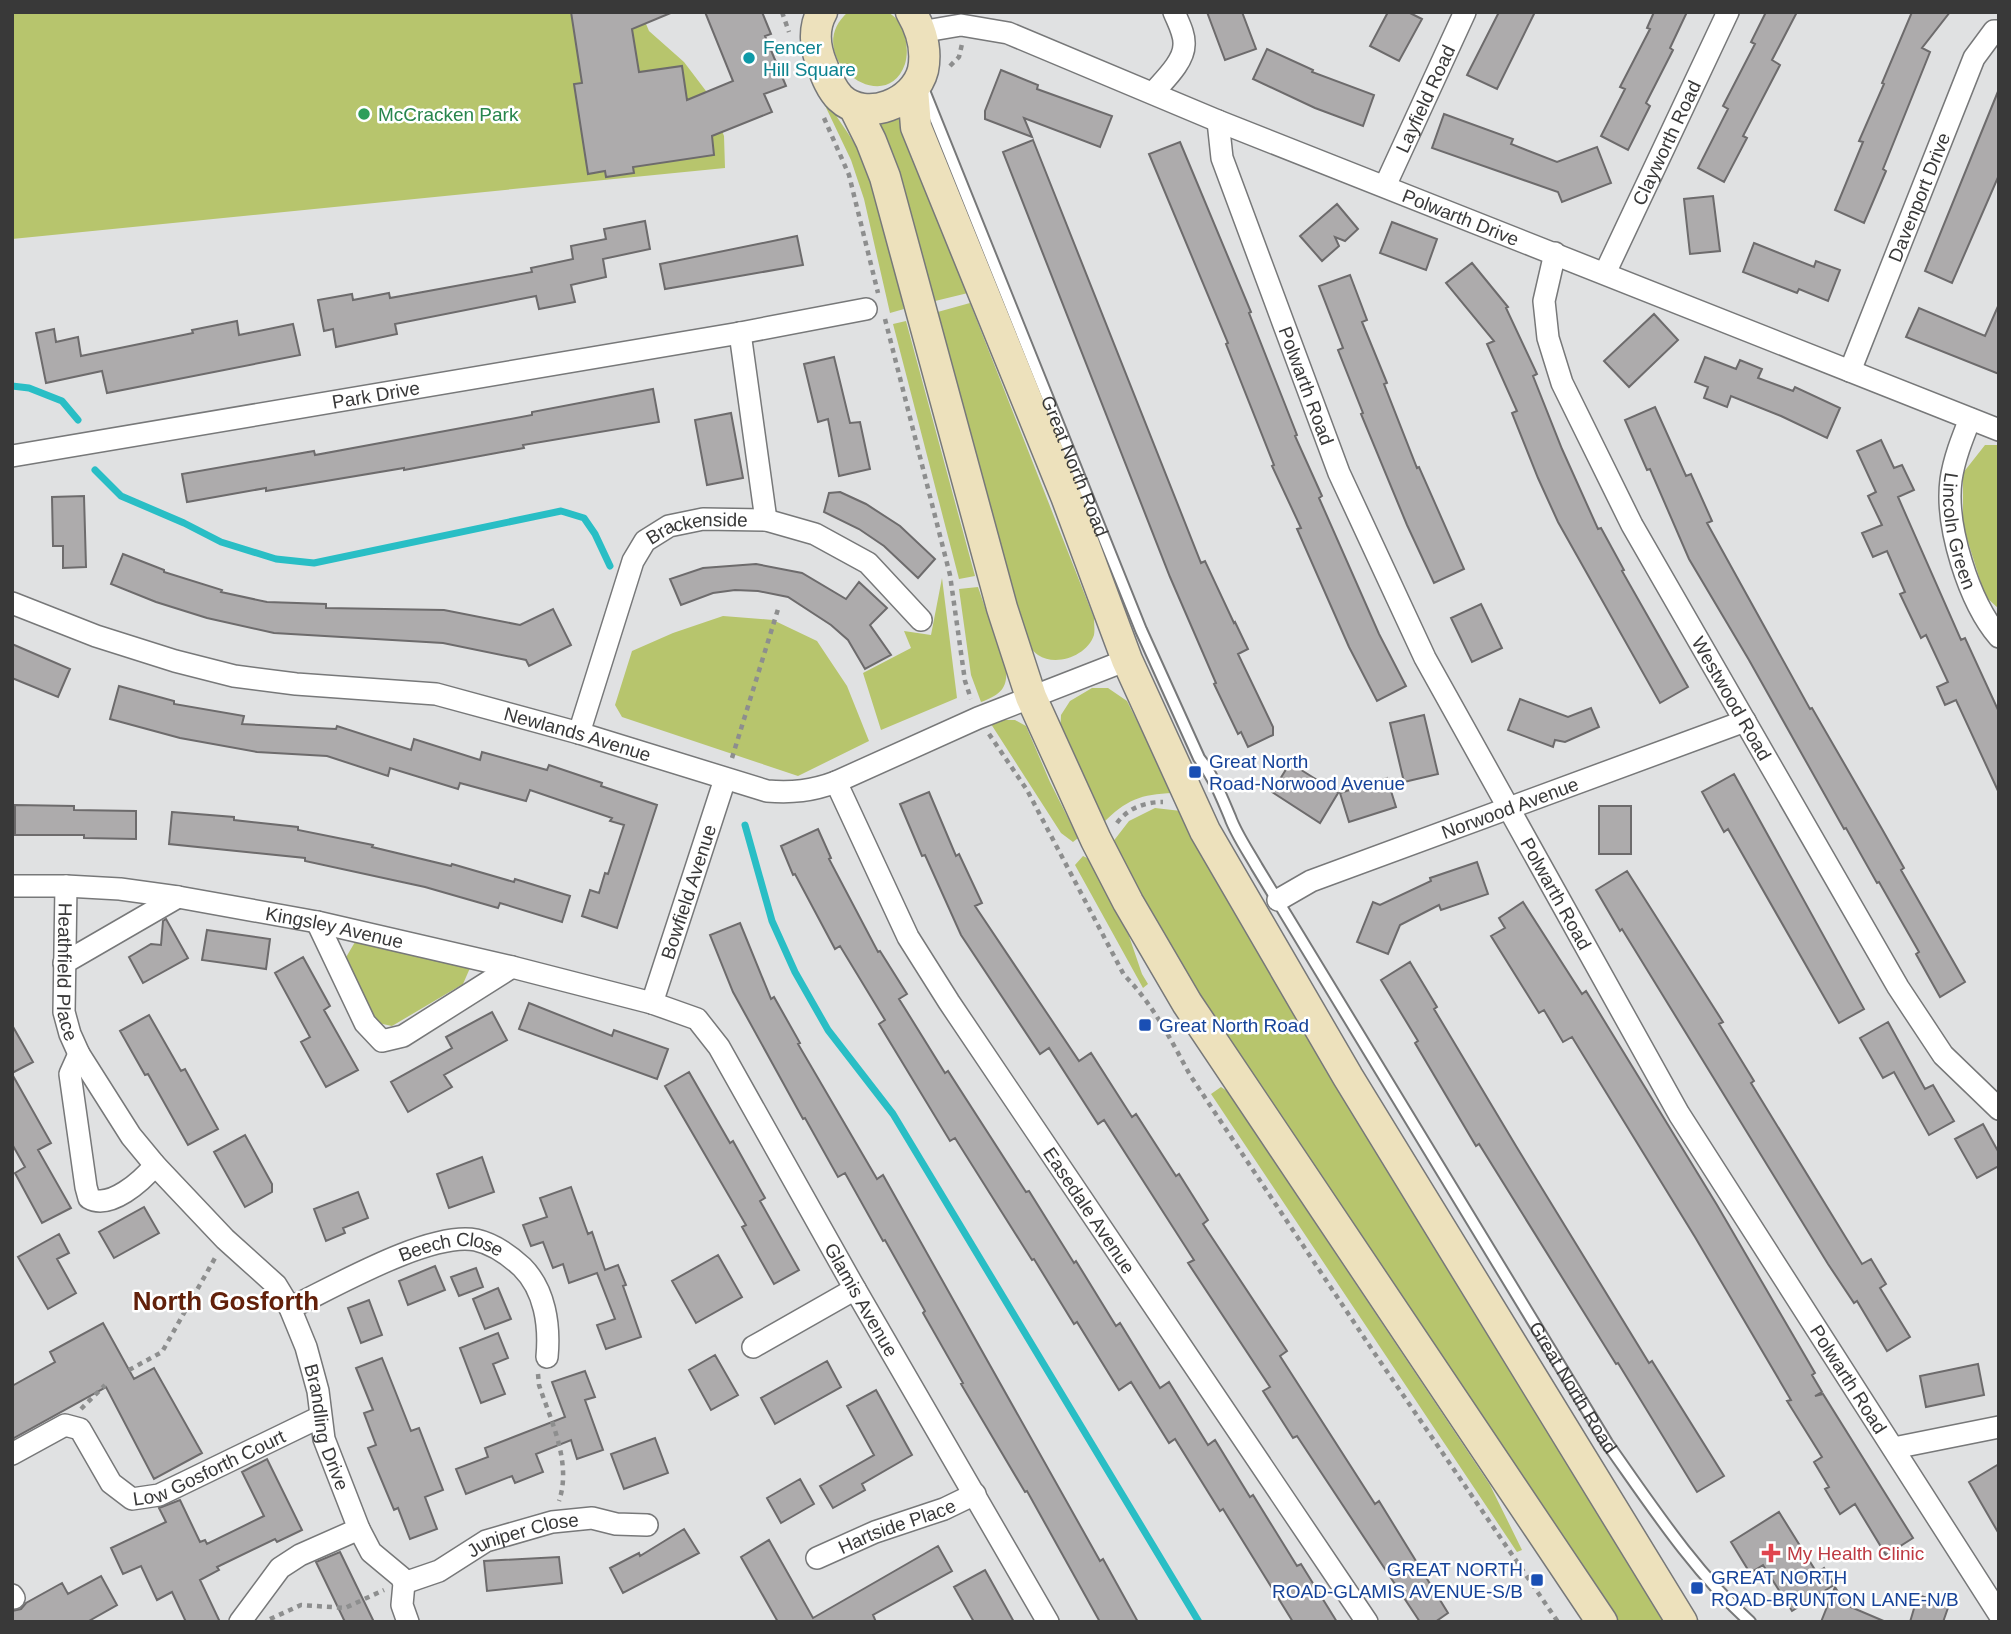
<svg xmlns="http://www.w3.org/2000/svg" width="2011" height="1634" viewBox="0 0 2011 1634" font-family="Helvetica,sans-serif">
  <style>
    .green { fill: #b7c56d }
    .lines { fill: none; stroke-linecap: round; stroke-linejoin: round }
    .stream { stroke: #29bec5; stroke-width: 7 }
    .building { fill: #adabac; stroke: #6d6b6c; stroke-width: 2 }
    .lane-casing { stroke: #777879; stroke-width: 14 }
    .street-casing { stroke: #777879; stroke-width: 24 }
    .secondary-casing { stroke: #777879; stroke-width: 33 }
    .path { stroke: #8d8e8e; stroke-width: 4.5; stroke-dasharray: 5 5; stroke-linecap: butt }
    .lane { stroke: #fff; stroke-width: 10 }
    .street { stroke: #fff; stroke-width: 21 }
    .secondary { stroke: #ede1bc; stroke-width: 30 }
    .culture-dot { fill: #0f9aa8; stroke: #fff; stroke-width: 2.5 }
    .leisure-dot { fill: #2e9e5b; stroke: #fff; stroke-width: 2.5 }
    .transit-dot { fill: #1a4fb4; stroke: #fff; stroke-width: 2.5 }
    .health-dot { fill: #e0444e; stroke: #fff; stroke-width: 2.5 }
    .labels { text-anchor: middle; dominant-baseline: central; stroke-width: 5; stroke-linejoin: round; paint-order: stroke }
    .culture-label { font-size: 19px; fill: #0d838f; stroke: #fff; text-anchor: start }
    .street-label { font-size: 19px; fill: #393939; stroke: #fff }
    .leisure-label { font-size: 19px; fill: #27864d; stroke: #fff; text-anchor: start }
    .transit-label { font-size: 19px; fill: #164399; stroke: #fff; text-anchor: start }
    .health-label { font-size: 19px; fill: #be3a42; stroke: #fff; text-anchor: start }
    .district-label { font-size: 26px; font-weight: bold; fill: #62200a; stroke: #fff }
  </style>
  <rect width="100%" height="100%" fill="#e0e1e2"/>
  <!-- green -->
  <path class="green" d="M12,12H641L649,31L684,62L706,91L724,136L725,168L12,239Z
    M848,12C859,12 876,9 886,12C905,18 910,48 905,64C885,121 799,55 848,12Z
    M822,94C833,112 846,129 857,148C883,197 891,256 904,309L890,313L864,199L851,160L820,95Z
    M898,115L968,293L931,302L872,121Z
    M970,303L1094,618C1094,623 1095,630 1094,635C1087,656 1056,667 1038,655C1032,651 1027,643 1022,638L934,313Z
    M906,321L975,576L959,579L893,324Z
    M1985,445H1999V609L1985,596L1963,526V473Z
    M942,578L957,698L881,730L863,673L911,648L904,631L931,635Z
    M978,587L1006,669C1008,689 999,695 981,702L971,675L959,589Z
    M723,616L773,620L817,641L847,686L869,741L798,776L622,717L615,705L632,651L673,633Z
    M1092,688H1108L1127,701L1173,793C1141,794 1126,800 1103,823L1060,736L1061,715L1070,701Z
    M1004,720H1015L1026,726L1050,782L1078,838L1073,842L1061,833L991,724Z
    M1155,808L1181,811L1248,932L1664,1622H1615L1221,1036L1112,843L1129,821Z
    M1083,856L1089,859L1129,936L1142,974L1148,984L1143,988L1075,865Z
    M355,942L470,968L463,984L392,1026L378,1023L345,959Z
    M1221,1087L1227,1091L1490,1485L1522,1550L1517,1552L1211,1094Z"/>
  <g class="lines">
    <!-- stream -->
    <path class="stream" d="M12,386L29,388L62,401L78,420
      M95,470L121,496L184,523L221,542L276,559L314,563L561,511L584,518L595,534L610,566
      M745,825L772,921L795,972L828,1030L893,1114L1199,1622"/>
  </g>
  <!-- building -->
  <path class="building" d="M571,12H673L632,29L639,72L682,66L687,100L733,81L705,12H762L771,34L765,36L786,86L764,94L772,112L712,136L714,155L633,167L634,173L606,177L605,171L588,174L574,84L582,83Z
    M1207,12H1242L1256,49L1225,60Z
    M1388,12H1408L1422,19L1399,61L1370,46Z
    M1499,12H1535L1497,89L1467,75Z
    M1654,12H1687L1670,48L1673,50L1646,103L1650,106L1628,150L1601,136L1625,89L1620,87L1650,29L1647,28Z
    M1766,12H1797L1772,60L1780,65L1743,136L1747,138L1724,182L1698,168L1728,109L1723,106L1755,44L1751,42Z
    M1912,12H1950L1922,48L1930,52L1883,169L1886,171L1864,223L1835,210L1863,142L1859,141L1884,84L1882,83Z
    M1267,49L1313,70L1312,72L1374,95L1363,126L1315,108L1253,79Z
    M1001,70L1038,85L1037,89L1112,116L1100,147L1024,118L1032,137L985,119V111Z
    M1999,89V175L1952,283L1925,271Z
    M1444,114L1513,139L1511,144L1557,162L1597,147L1611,183L1562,202L1558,192L1432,148Z
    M1033,140L1201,563L1205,561L1234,623L1235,622L1248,649L1238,654L1273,727V735L1248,747L1241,732L1238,734L1214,684L1216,683L1170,577L1003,152Z
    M1180,142L1251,312L1249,313L1297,435L1295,436L1322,496L1319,498L1379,634L1406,686L1377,701L1349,647L1297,529L1301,528L1272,466L1274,465L1226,344L1228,343L1149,154Z
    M1713,196L1720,251L1690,254L1684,199Z
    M1337,204L1358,229L1345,241L1335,237L1339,246L1322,261L1300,236Z
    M645,221L650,249L603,259L606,277L571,285L575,302L539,309L536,296L395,324L397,334L336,347L333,329L324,331L318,300L352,294L353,300L389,293L390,298L532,272L531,268L573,259L571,246L606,239L604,229Z
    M1392,222L1437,239L1426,270L1380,253Z
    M797,236L803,265L665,289L660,264Z
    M1754,243L1814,267L1816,261L1840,270L1828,301L1799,289L1797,293L1743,272Z
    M1472,263L1508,307L1506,308L1537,374L1533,376L1562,449L1598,529L1601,528L1624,570L1622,571L1688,687L1660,703L1558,522L1538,478L1512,413L1517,411L1487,344L1494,341L1446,283Z
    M1350,275L1367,320L1362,322L1387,383L1384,384L1417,468L1419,467L1464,569L1434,583L1407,525L1361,414L1363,413L1338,350L1343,348L1319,286Z
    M1999,304V374L1906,337L1919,308L1985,336Z
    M1654,314L1678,340L1629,387L1604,361Z
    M237,321L239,335L293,324L300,355L107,393L102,371L46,383L36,333L54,329L56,342L78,337L81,356L193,333L192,330Z
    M834,357L850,423L860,422L870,469L839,476L828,419L818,422L804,364Z
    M1705,357L1736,369L1740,360L1762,369L1758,378L1793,391L1795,387L1840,408L1827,438L1781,416L1731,396L1727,407L1704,398L1708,387L1695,382Z
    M653,389L659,422L523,445L524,448L404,470V468L266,491V488L187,502L182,474L314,451L315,455L532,415V412Z
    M1655,407L1686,476L1691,474L1712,521L1707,523L1810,709L1812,708L1882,829L1904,868L1901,870L1965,982L1940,997L1916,954L1919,952L1879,882L1877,883L1846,828L1844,829L1749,660L1689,559L1650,469L1647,470L1625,420Z
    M731,413L743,478L707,485L695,420Z
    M1881,440L1894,468L1902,465L1914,490L1898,497L1961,640L1965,638L1999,712V793L1956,700L1945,705L1937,687L1948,682L1926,635L1921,638L1900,594L1905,592L1887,551L1873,557L1862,533L1882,525L1868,496L1876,492L1857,451Z
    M840,492L866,504L900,526L935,559L918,578L884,546L859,529L824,512L829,493Z
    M84,496L86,567L63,568V546H53L52,497Z
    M123,554L164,570V572L222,590L221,592L267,602L326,604V608L444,610L520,625L553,609L571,645L529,666L526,660L443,643L274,633L207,618L156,602L111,584Z
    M756,564L802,573L846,599L859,582L887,608L870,625L891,655L865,669L848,640L831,625L788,597L758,591L735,590L713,593L681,605L670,579L703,568Z
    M1481,604L1502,648L1472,662L1451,618Z
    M12,644L70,669L58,697L12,678Z
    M119,686L174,701V704L244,716L242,724L336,729L337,726L411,750L414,739L480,760L482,752L547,770L549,765L602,783L601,786L657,805L617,928L582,916L590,890L599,893L605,873L608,874L624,825L610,821L612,818L530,790L526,801L460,783L458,789L390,768L388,776L327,756L257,752L180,738L110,719Z
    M1520,699L1568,717L1591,708L1599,727L1565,742L1555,740L1553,747L1508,730Z
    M1424,715L1438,774L1404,782L1390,723Z
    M1290,763L1338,793L1320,823L1272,792Z
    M1734,774L1864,1009L1839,1023L1728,829L1724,832L1702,792Z
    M1387,778L1396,807L1349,822L1340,793Z
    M929,792L956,856L959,854L982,903L975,906L1079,1061L1091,1053L1132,1117L1136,1114L1176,1176L1179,1174L1208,1220L1203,1224L1287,1351L1280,1356L1375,1504L1379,1501L1448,1613L1435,1622H1420L1297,1436L1293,1438L1263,1391L1270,1387L1188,1263L1194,1260L1104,1120L1098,1124L1049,1048L1040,1054L961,935L925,855L922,856L900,804Z
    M15,805L74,806V810L136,811V839L84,838V835H15Z
    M1599,806H1631V854H1599Z
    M172,812L234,817V820L298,827V830L373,845L372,847L451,866L452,864L514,882L515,879L570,896L562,922L500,903L498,908L425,887L305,861V858L169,844Z
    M818,829L831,858L829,859L878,952L880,951L907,994L899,999L945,1073L948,1071L1026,1192L1029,1191L1074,1263L1076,1261L1116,1326L1120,1323L1160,1388L1169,1382L1208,1445L1215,1440L1250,1497L1253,1495L1297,1566L1301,1564L1337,1622H1293L1223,1509L1220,1511L1175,1439L1169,1443L1131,1382L1119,1390L1077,1322L1074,1324L1034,1259L1032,1260L955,1138L950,1141L879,1024L885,1020L840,946L835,949L795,874L793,875L781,846Z
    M1477,862L1488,894L1441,910L1439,905L1400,925L1388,954L1357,942L1373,902L1380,905L1431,881L1430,878Z
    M1627,871L1723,1022L1719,1024L1754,1081L1751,1083L1862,1264L1871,1259L1886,1284L1880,1288L1910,1337L1887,1351L1857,1301L1854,1303L1828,1264L1622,929L1620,931L1596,890Z
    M1523,902L1582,994L1586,991L1717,1205L1815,1373L1812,1375L1822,1392L1815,1396L1823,1394L1913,1538L1886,1555L1855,1504L1840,1514L1825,1489L1829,1487L1814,1462L1822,1457L1787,1401L1791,1400L1695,1237L1572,1037L1563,1042L1544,1010L1539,1013L1491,936L1505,928L1499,918Z
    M166,919L188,958L143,983L129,957L151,944L161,945L163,921Z
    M740,923L771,999L774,997L800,1043L798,1044L877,1179L883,1175L1100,1561L1103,1559L1138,1622H1100L1027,1491L1025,1492L961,1384L963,1383L923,1313L925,1311L885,1240L883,1241L845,1173L838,1177L805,1118L803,1119L733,992L710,935Z
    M207,930L270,939L266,969L202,960Z
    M303,957L330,1006L324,1010L358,1070L326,1087L301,1042L310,1037L275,973Z
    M1410,962L1437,1007L1434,1009L1516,1146L1649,1363L1652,1361L1724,1476L1697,1492L1618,1363L1616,1364L1479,1144L1476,1146L1415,1043L1418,1041L1381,980Z
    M529,1003L612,1036L614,1030L668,1049L657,1079L519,1029Z
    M492,1012L507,1040L444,1075L452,1087L408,1112L391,1082L452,1048L446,1037Z
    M149,1015L181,1071L185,1069L218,1129L188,1145L148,1074L145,1075L120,1031Z
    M1888,1022L1925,1089L1933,1085L1954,1121L1929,1135L1894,1072L1883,1078L1860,1038Z
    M12,1025L33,1062L12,1073Z
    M689,1072L730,1143L733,1141L765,1198L760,1201L799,1270L774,1284L742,1227L746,1225L665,1086Z
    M12,1074L51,1143L38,1150L71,1208L42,1223L15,1173L25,1167L12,1144Z
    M1983,1124L1999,1153V1166L1977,1178L1955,1139Z
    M245,1135L272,1184V1192L245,1207L214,1152Z
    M482,1157L494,1192L449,1208L437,1174Z
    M571,1187L588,1234L592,1232L605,1270L618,1265L626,1285L623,1286L641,1337L606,1349L597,1325L615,1319L597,1273L569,1283L563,1264L553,1268L543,1242L531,1246L523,1225L547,1217L540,1198Z
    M358,1192L368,1218L343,1228L345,1233L326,1241L314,1209Z
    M144,1207L159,1233L114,1258L99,1232Z
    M59,1234L69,1253L57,1259L76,1293L48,1309L18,1257Z
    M718,1255L742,1297L696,1323L672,1281Z
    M435,1266L445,1290L408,1305L399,1281Z
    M476,1268L483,1287L459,1296L451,1277Z
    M498,1288L511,1319L485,1329L473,1299Z
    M369,1300L382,1335L361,1343L348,1308Z
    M103,1323L134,1379L154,1368L202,1453L154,1479L106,1387L12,1439V1386L55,1362L50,1352Z
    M498,1333L508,1358L493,1364L505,1394L481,1403L460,1348Z
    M715,1355L738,1395L711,1410L689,1370Z
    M382,1358L411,1431L419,1428L443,1490L425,1497L437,1529L410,1539L398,1508L394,1510L368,1448L376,1445L364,1413L373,1410L356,1368Z
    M827,1361L841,1387L775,1424L761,1398Z
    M1978,1364L1984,1395L1926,1407L1920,1376Z
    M585,1371L595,1397L585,1400L603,1450L577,1459L571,1440L536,1454L543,1472L515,1483L512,1476L466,1494L456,1469L488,1457L485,1448L565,1417L552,1382Z
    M876,1390L912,1455L862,1484L865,1490L833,1508L820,1486L874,1455L847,1406Z
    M655,1438L668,1473L624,1489L611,1454Z
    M267,1459L302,1530L277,1542L275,1539L217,1567L219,1570L200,1580L220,1622H186L172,1592L157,1600L141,1566L123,1574L111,1548L166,1522L159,1508L180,1500L200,1542L205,1540L207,1544L264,1516L242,1472Z
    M1999,1464V1534L1969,1482Z
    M800,1479L814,1504L781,1523L767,1498Z
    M1779,1512L1817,1573L1824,1568L1834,1585L1792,1611L1763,1565L1750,1573L1731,1542Z
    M684,1529L699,1553L623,1593L610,1568L639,1553L640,1556Z
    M769,1540L813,1618L938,1546L952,1571L873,1615L876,1622H778L741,1557Z
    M340,1552L374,1622H345L316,1562Z
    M559,1557L562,1583L487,1591L484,1561Z
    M985,1570L1014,1622H974L954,1587Z
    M101,1576L117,1605L87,1622H12V1611L21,1609L26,1603L62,1583L68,1594Z
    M1835,1587L1846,1605L1886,1622H1821Z
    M1918,1595L1949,1605L1943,1622H1910Z"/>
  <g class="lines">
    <defs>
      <g id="lane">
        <path id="s1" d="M925,93L1141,630L1199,758C1214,777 1221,796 1230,817C1236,834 1248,851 1257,867L1607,1443C1651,1505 1693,1570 1750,1622"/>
      </g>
      <g id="street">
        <path id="s2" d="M920,32L961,25L1008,33L1218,121L1999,430"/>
        <path d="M1153,93C1163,81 1184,62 1184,45C1185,34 1178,22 1174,12"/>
        <path id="s3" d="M1218,121L1222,158L1339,473L1425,658L1679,1114L1999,1614"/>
        <path id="s4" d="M1385,186L1465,12"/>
        <path id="s5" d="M1555,253L1544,301L1548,338L1562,383L1632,525L1898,987L1943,1055L1999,1109"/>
        <path id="s6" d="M1605,273L1728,12"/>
        <path d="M740,333L766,520"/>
        <path id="s7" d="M1850,371L1974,58L1994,31H1999"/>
        <path id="s8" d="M1970,419C1962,439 1954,459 1951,480C1945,526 1969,602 1999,637"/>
        <path id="s9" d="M12,456L740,333L866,309"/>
        <path id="s10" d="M12,603L96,636L175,661L234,676L296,684L436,694L579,733L767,791C792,793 812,791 836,782L978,718L1127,660"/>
        <path id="s11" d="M579,733L633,561L645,541L669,526L703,519L766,520L815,534L868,563L921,620"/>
        <path id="s12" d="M836,782L908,937L949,1002L1367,1622"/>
        <path id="s13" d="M12,886H66L120,889L178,897L317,922L512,967L652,1003L697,1019L719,1047L855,1289L1048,1622"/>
        <path id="s14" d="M66,886L64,1012L70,1034L79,1054L131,1136L155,1165L225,1239L276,1285L290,1308L306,1347L318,1391L324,1439L359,1529L371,1552L401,1577L404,1583L402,1605L408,1622"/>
        <path id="s15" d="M1278,900L1311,881L1745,721"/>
        <path d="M317,922L365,1023L382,1041L403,1036L512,967"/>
        <path d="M64,963L178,897"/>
        <path id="s16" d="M652,1003L725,779"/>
        <path d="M79,1054L70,1074L86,1187L89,1198C110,1210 142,1181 155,1165"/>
        <path id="s17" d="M290,1308C334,1287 430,1231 476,1240C494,1244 509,1255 522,1267C545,1290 550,1325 547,1357"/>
        <path d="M753,1347L855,1289"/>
        <path d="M1894,1448L1999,1427"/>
        <path id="s18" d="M12,1454L65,1425L80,1429L111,1483L132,1499L159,1495L320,1417"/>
        <path id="s19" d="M817,1558L875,1532L944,1509L975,1494"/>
        <path id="s20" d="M404,1583L439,1571L486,1541L552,1522L592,1518L616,1524L647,1525"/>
        <path d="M12,1595L14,1598"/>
        <path d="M240,1622L280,1568L300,1555L359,1529"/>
      </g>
      <path id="secondary" d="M822,12C813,28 815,48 822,65C826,76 831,89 840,98C866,123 915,103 923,70C927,50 921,29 911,12
        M913,89L916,127L1066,496L1127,660L1205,831L1348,1077L1682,1622
        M854,107L871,141L885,177L1002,608L1031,697L1096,840L1128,902L1187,1003L1602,1622"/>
    </defs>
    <!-- lane casing -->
    <use href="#lane" class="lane-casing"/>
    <!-- street casing -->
    <use href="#street" class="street-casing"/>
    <!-- secondary casing -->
    <use href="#secondary" class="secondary-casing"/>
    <!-- path -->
    <path class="path" d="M782,12L789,32
      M950,66L959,57L962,44
      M824,118L849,175L878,293
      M885,319L950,575L965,681L971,699
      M989,734L1027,790L1124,975C1153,1004 1171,1040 1190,1075L1373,1351L1558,1622
      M732,758L779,606
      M1117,823C1128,808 1145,802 1163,802
      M129,1370L162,1352L215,1258
      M538,1374L539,1385C551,1421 572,1463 559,1501
      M81,1409L105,1385
      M270,1619L301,1605L345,1608L384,1590"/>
    <!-- lane -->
    <use href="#lane" class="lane"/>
    <!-- street -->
    <use href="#street" class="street"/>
    <!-- secondary -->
    <use href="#secondary" class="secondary"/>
  </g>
  <!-- markers -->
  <circle class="culture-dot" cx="749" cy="58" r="7"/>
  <circle class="leisure-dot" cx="364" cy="114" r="7"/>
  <g class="transit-dot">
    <rect x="1188" y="765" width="14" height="14" rx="3.5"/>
    <rect x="1138" y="1018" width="14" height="14" rx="3.5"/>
    <rect x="1530" y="1573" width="14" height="14" rx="3.5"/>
    <rect x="1690" y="1581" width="14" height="14" rx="3.5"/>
  </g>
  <path class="health-dot" d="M1767.5 1542.5h7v7h7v7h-7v7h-7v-7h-7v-7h7z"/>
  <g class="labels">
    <!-- culture labels -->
    <g class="culture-label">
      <text x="763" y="47">Fencer<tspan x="763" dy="22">Hill Square</tspan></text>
    </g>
    <!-- street labels -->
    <g class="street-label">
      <text stroke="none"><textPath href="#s4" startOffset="96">Layfield Road</textPath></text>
      <text stroke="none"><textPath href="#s6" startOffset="144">Clayworth Road</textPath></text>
      <text stroke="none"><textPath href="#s7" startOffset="187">Davenport Drive</textPath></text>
      <text stroke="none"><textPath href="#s2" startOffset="578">Polwarth Drive</textPath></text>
      <text stroke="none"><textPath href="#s3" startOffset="280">Polwarth Road</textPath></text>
      <text stroke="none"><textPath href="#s9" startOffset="369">Park Drive</textPath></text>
      <text stroke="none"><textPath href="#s1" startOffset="402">Great North Road</textPath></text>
      <text stroke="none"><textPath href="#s8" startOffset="116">Lincoln Green</textPath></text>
      <text stroke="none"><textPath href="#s11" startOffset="259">Brackenside</textPath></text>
      <text stroke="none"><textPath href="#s5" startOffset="492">Westwood Road</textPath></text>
      <text stroke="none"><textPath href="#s10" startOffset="584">Newlands Avenue</textPath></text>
      <text stroke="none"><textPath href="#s15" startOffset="250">Norwood Avenue</textPath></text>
      <text stroke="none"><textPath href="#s16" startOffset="117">Bowfield Avenue</textPath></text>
      <text stroke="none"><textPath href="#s3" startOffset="847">Polwarth Road</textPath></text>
      <text stroke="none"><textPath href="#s13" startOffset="326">Kingsley Avenue</textPath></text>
      <text stroke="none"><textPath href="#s14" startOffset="86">Heathfield Place</textPath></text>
      <text stroke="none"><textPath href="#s12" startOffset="499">Easedale Avenue</textPath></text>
      <text stroke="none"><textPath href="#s17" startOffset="175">Beech Close</textPath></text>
      <text stroke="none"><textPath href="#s13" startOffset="1026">Glamis Avenue</textPath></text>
      <text stroke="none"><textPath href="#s3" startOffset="1414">Polwarth Road</textPath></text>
      <text stroke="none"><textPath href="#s1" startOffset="1452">Great North Road</textPath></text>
      <text stroke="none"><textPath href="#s14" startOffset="628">Brandling Drive</textPath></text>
      <text stroke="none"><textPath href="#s18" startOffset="248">Low Gosforth Court</textPath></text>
      <text stroke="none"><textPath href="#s19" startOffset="86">Hartside Place</textPath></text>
      <text stroke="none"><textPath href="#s20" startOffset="130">Juniper Close</textPath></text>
    </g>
    <!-- leisure labels -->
    <g class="leisure-label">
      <text x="378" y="114">McCracken Park</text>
    </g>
    <!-- transit labels -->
    <g class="transit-label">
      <text x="1209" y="761">Great North<tspan x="1209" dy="22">Road-Norwood Avenue</tspan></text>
      <text x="1159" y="1025">Great North Road</text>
      <text x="1523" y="1569" text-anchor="end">GREAT NORTH<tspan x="1523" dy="22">ROAD-GLAMIS AVENUE-S/B</tspan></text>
      <text x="1711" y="1577">GREAT NORTH<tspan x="1711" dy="22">ROAD-BRUNTON LANE-N/B</tspan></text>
    </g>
    <!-- health labels -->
    <g class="health-label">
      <text x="1787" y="1553">My Health Clinic</text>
    </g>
    <!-- district labels -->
    <g class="district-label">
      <text x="226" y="1301">North Gosforth</text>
    </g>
  </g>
  <!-- border -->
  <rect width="2011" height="1634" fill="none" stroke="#393939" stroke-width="28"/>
</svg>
